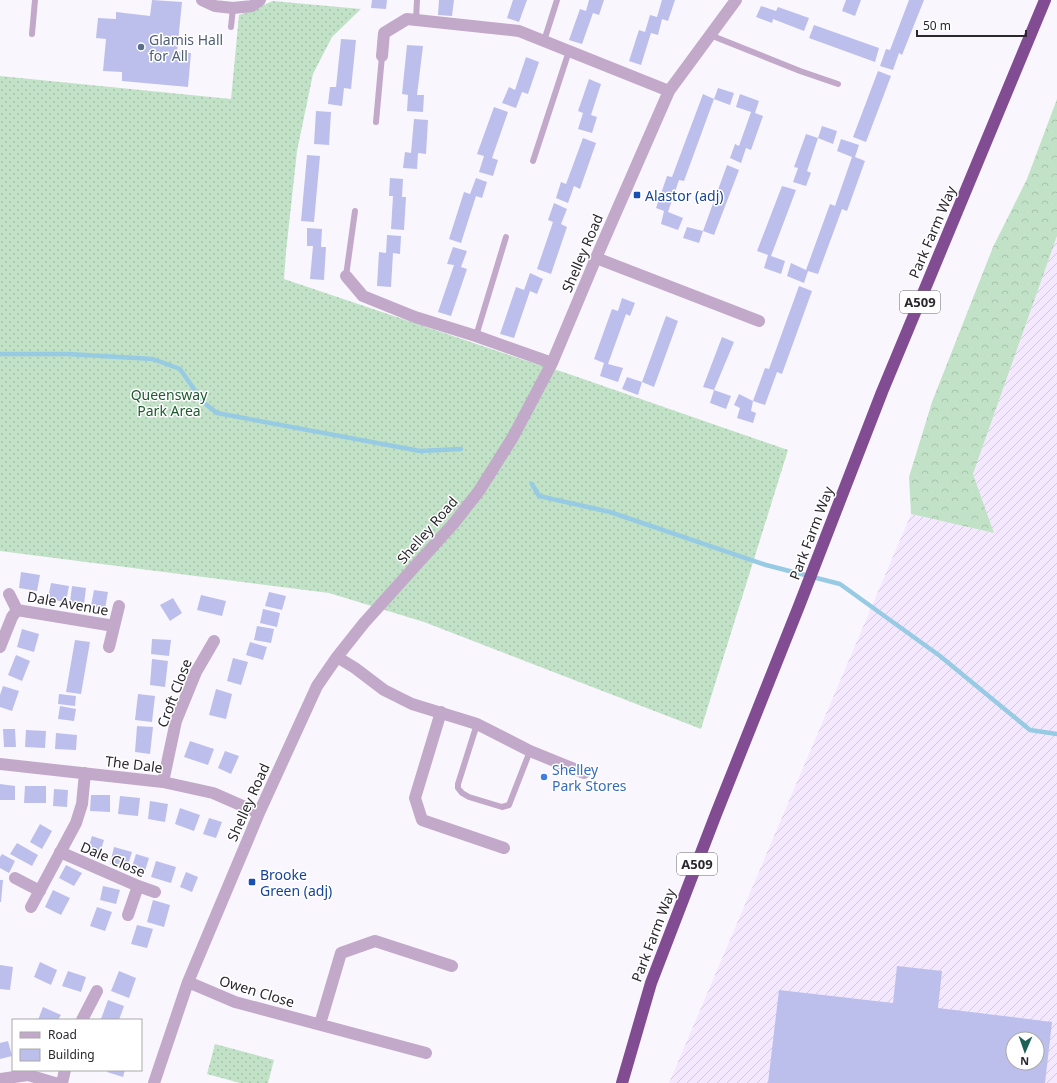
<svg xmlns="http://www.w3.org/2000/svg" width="1057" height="1083" viewBox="0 0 1057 1083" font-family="'Noto Sans',sans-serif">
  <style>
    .industrial { fill: url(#industrial-furrows); fill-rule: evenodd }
    .grass { fill: url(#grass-dots) }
    .forest { fill: url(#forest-crowns) }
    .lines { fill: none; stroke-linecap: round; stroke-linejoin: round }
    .stream { stroke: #97cbe3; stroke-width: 4.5 }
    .building { fill: #bcbfec; fill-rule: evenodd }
    .lane { stroke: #c2a9ca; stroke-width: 6 }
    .street { stroke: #c2a9ca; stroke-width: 12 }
    .highway { stroke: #824c93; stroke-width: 12 }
    .service-dot { fill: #5c6f8a; stroke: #fff; stroke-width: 1.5 }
    .transit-dot { fill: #1a4fb4; stroke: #fff; stroke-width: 1.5 }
    .shop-dot { fill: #3f7fe0; stroke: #fff; stroke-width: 1.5 }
    .labels { text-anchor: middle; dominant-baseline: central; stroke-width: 3; stroke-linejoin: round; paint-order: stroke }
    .shield { fill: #fff; stroke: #6a686c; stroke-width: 1 }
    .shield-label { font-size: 13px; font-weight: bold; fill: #2a272d }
    .service-label { font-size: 14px; fill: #4e5e75; stroke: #fff; text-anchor: start }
    .transit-label { font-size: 14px; fill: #164399; stroke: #fff; text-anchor: start }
    .street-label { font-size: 14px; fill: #2a272d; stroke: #fff }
    .park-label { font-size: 14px; fill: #1e5a2f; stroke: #fff }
    .shop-label { font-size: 14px; fill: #366cbe; stroke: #fff; text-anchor: start }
  </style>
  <defs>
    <pattern id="industrial-furrows" width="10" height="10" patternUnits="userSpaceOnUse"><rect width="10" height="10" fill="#f4e8fe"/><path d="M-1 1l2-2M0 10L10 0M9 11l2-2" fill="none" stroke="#d1c7da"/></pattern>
    <pattern id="grass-dots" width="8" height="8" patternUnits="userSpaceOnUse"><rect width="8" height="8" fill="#c2e2c7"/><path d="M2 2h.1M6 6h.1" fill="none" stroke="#a7c2ab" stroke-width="1.8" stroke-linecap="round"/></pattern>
    <pattern id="forest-crowns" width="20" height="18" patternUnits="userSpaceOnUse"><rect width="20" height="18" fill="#c2e2c7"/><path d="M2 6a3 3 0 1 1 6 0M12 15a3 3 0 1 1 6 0" fill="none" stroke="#a7c2ab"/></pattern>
  </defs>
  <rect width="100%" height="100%" fill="#faf6fe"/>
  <!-- industrial -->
  <path class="industrial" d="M1057,236V1083H669L911,514L994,533L973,474ZM1013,1039H1037V1063H1013Z"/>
  <!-- grass -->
  <path class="grass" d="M273,1L361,9L332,37L313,74L297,151L286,252L284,279L521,359L563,372L788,450L701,729L424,622L329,593L0,551V76L231,99L239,15Z
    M215,1044L274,1060L268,1083H240L207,1074Z"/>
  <!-- forest -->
  <path class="forest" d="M1057,99V236L973,474L994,533L911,514L909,477L932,402L993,247L1027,179Z"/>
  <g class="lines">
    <!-- stream -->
    <path class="stream" d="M0,354H68L153,359L180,369L203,402L217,413L420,451L461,449
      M532,484L539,496L610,512L766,565L840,584L940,656L1030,730L1057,734"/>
  </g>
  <!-- building -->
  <path class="building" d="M152,0L182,2L177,52L191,53L188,87L122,81V72L103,71L106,39L96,38L98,18L116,19V12L150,16Z
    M372,0H387L386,9L371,8Z
    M439,0H454L452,16L438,15Z
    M513,0H527L519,22L507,18Z
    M589,0H604L599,15L593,13L582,44L569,40L580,9L586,11Z
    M662,0H675L668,21L662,19L658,35L651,33L641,65L629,61L639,30L645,32L650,15L657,17Z
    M846,0H861L855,16L842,11Z
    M909,0H924L902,55L899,53L893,70L880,66L886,49L890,50Z
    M761,6L776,11L778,7L809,18L804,31L773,19L772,23L756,17Z
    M814,25L879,48L875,62L809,38Z
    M341,39L356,40L351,89L344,88L342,106L328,104L330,87H336Z
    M407,45L423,46L417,95H424L423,112L407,111L408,95L402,94Z
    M526,57L539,62L528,94L522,92L516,108L502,103L509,87L515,90Z
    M878,71L891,76L866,142L853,137Z
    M589,79L601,84L591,115L597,117L592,133L578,129L583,113L578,111Z
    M718,88L734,93L730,105L714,99L684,181L679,180L668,212L683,218L678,230L661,224L664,211L656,208L667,176L672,177L703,94L714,99Z
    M740,94L759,101L755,113L763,116L751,150L746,148L741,163L730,158L735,144L739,146L751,112L736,107Z
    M494,107L508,112L492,158L498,160L493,176L479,172L484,156L477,154Z
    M316,111L331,112L329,145L314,144Z
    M414,119L428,120L426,154L418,153L417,169L403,168L405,152L411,153Z
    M822,126L837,131L833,144L818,138Z
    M806,134L818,138L807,171L811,173L806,186L793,182L798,168L794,167Z
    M583,138L596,143L580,189L574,186L568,203L556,198L561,182L566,184Z
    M841,139L859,145L855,157L865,161L847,211L842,209L818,274L808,271L804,283L787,276L791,263L806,270L830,204L835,206L852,157L837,151Z
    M307,155L320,156L314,222L301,221Z
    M727,165L739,170L714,235L703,231Z
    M390,178L403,179L402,197H406L404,230L391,229L393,196H389Z
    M476,178L487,182L482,198L476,196L461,243L449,239L464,192L470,194Z
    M782,186L796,190L771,256L785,261L781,274L764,268L768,255L757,251Z
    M554,203L567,209L561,224L567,227L551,274L537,269L553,222L548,220Z
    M687,227L703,231L699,243L683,238Z
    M307,228L322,229L321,247H326L324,280L310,279L313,246H307Z
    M387,235L401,236L400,254L393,253L391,287L377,286L379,252L386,253Z
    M453,247L467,251L461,267L467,269L451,316L438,312L454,265L447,264Z
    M530,273L543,279L537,294L530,291L514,338L500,334L516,287L524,290Z
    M799,286L812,291L782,374L777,372L765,405L753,401L765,368L769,369Z
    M622,298L635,303L630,316L626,314L608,364L623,368L618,382L600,376L604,363L594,359L612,309L618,311Z
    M666,316L678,321L654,387L642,382L638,395L622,389L627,377L642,382Z
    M722,337L734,342L714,390L703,387Z
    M714,390L731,396L726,409L710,403Z
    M739,394L753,401L751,411L756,413L753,423L737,418L740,408L734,405Z
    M21,572L40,575L37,591L19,588Z
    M51,583L69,586L66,602L48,599Z
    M72,586L86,588L84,604L70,602Z
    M94,590L108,592L105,609L91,606Z
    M269,592L286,596L282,610L265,606Z
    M201,595L226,601L222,616L197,610Z
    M173,598L182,613L170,621L160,605Z
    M263,609L280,613L277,627L260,623Z
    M257,626L274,629L271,643L254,640Z
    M22,629L39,634L34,652L17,647Z
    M152,639L171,640L169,656L151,654Z
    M75,640L90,642L81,694L66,692Z
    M250,642L267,647L263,660L246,655Z
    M16,655L30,661L22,681L8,675Z
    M233,658L248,662L241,685L227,681Z
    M152,659L168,661L165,687L150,685Z
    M3,686L19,691L12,711L0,707V695Z
    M216,689L232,694L226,719L209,715Z
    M59,694L76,696L75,706L58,704Z
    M138,694L155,696L152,722L135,720Z
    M60,706L76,709L74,721L58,719Z
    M137,726L153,727L150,754L135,752Z
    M3,729H15L16,747H4Z
    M26,730L46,731L45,748L25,747Z
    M56,733L77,735L76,750L55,749Z
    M190,741L214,749L208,765L184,757Z
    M225,751L239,756L231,774L218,768Z
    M0,784L15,786V800H0Z
    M25,786H46V803H24Z
    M54,789L68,790L67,807L53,806Z
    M91,795H110V812L90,811Z
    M120,796L140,798L138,816L118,814Z
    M150,801L168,804L165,822L148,819Z
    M180,808L200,815L194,831L175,824Z
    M209,818L222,822L216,838L203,834Z
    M40,824L52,831L42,849L30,842Z
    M92,836L104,840L99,856L87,852Z
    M17,843L38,855L32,866L10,854Z
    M114,847L132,852L127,868L110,864Z
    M2,854L15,861L9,873L0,868V857Z
    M136,854L149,858L144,874L131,870Z
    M156,861L176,867L171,883L151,877Z
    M66,865L82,873L74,886L59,878Z
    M186,872L198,877L192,892L180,887Z
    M0,880H3L1,902H0Z
    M103,886L120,890L116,904L100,900Z
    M53,890L70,898L61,915L45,907Z
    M153,900L170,905L164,927L147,922Z
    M97,907L112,912L105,931L90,926Z
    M137,925L153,929L147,948L131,944Z
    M40,962L57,970L51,985L34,977Z
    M0,965L13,967L10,990L0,989Z
    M897,966L942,971L938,1008L1052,1022L1045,1083H768L779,990L893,1003ZM1013,1039H1037V1063H1013Z
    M68,971L86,977L81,992L62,986Z
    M119,971L136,978L129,998L111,991Z
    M108,1000L124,1006L119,1020L101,1019Z
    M43,1007L61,1015L58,1020H38Z
    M8,1041L12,1056L0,1059V1043Z
    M108,1070H125L123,1077L107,1072Z"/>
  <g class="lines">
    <!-- lane -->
    <path class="lane" d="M416,20L417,0
      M231,27L233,8
      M32,34L35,0
      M710,35L800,71L838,84
      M544,41L557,0
      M376,122L382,56
      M533,161L569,51
      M346,276L355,211
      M476,336L506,237
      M477,724L458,784V788L462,793L469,797L502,807L509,805L530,751"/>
    <!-- street -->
    <path class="street" d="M202,0L215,6L233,8L252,6L260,0
      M382,56L384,33L407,19L519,31L669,91
      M596,258L759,321
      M346,276L363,296L415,317L476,336L552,363
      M9,594L17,610
      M0,647L12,617L17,610L114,626
      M109,647L119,606
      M337,657L355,668L384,690L412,704L477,724L530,751L584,773
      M441,712L415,798L422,820L504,848
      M0,764L163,782L213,793L259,813
      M163,782L176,721L196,672L214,641
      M60,852L138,886L155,892
      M15,878L40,891
      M31,907L76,823L82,804L85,773
      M128,915L138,886
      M188,982L235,1002L426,1053
      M82,1020L97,991
      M320,1024L341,953L375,941L452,966
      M0,1079L28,1075L55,1083
      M62,1083L65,1070
      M154,1083L188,982L259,813L317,686L337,657L364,623L454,523L479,491L513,437L552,363L596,258L669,91L736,0"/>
    <!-- highway -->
    <path class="highway" d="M622,1083L651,983L716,814L799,606L882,392L1045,0"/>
  </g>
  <!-- markers -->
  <circle class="service-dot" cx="141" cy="47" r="4"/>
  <g class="transit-dot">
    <rect x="633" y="191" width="8" height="8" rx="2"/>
    <rect x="248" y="878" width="8" height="8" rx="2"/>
  </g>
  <circle class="shop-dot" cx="544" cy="777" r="4"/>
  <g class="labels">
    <!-- shield labels -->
    <g class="shield">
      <rect x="900" y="291" width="40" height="22" rx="3"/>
      <rect x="677" y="853" width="40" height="22" rx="3"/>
    </g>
    <g class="shield-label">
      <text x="920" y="302">A509</text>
      <text x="697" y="864">A509</text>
    </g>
    <!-- service labels -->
    <g class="service-label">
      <text x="149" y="39">Glamis Hall<tspan x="149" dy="16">for All</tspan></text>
    </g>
    <!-- transit labels -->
    <g class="transit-label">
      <text x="645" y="195">Alastor (adj)</text>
      <text x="260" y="874">Brooke<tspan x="260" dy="16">Green (adj)</tspan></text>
    </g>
    <!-- street labels -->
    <g class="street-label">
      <text transform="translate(932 232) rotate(-67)">Park Farm Way</text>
      <text transform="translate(582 253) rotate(-67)">Shelley Road</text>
      <text transform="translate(427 530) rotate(-49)">Shelley Road</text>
      <text transform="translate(811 533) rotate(-69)">Park Farm Way</text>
      <text transform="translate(68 603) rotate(10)">Dale Avenue</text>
      <text transform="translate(174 693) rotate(-69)">Croft Close</text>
      <text transform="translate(134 764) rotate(7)">The Dale</text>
      <text transform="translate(248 802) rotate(-66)">Shelley Road</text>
      <text transform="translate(113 859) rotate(23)">Dale Close</text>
      <text transform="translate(653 935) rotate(-69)">Park Farm Way</text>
      <text transform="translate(257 991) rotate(17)">Owen Close</text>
    </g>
    <!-- park labels -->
    <g class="park-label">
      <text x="169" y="394">Queensway<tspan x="169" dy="16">Park Area</tspan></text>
    </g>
    <!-- shop labels -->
    <g class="shop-label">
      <text x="552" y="769">Shelley<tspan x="552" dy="16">Park Stores</tspan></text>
    </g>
  </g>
  <!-- legend -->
  <rect x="12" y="1019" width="130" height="52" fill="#ffffff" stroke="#aaa9ab"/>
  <rect x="20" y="1032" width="20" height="6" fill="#c2a9ca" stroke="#aaa9ab"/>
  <text x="48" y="1039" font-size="12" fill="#2a272d">Road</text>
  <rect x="20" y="1049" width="20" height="12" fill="#bcbfec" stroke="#aaa9ab"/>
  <text x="48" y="1059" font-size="12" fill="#2a272d">Building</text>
  <!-- north arrow -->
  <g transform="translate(1025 1051) rotate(182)"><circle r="19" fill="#ffffff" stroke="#aaa9ab"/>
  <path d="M0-3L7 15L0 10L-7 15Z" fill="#1d6254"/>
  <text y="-6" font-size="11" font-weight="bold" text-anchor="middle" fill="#2a272d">N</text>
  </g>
  <!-- scale -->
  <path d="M917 30v6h109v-6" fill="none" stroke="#2a272d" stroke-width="2"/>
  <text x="923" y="30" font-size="12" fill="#2a272d" stroke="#ffffff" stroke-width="3" paint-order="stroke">50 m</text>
</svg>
